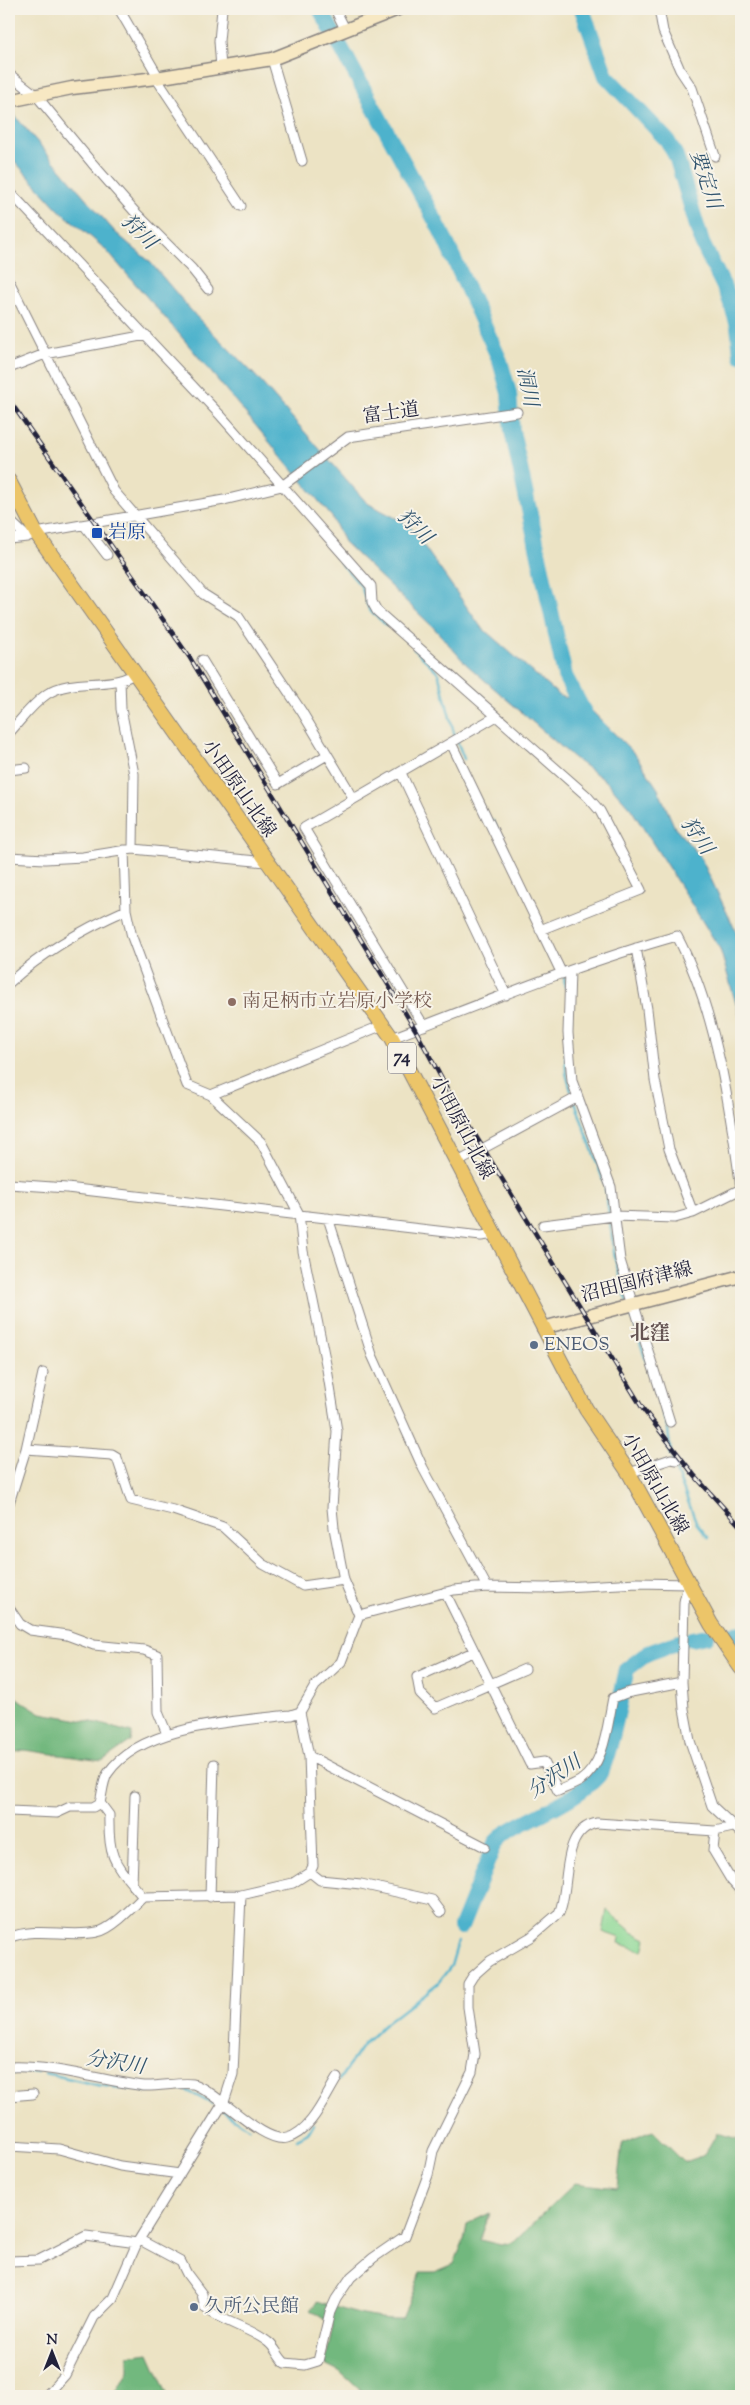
<svg xmlns="http://www.w3.org/2000/svg" width="750" height="2405" viewBox="0 0 750 2405" font-family="'Sorts Mill Goudy','Noto Serif JP',serif">
  <style>
    .green { fill: #8dd895; stroke: #587d68 }
    .forest { fill: #72b87e; stroke: #4a6d5c }
    .water { fill: #4db2cc; stroke: #386a84 }
    .lines { fill: none; stroke-linecap: round; stroke-linejoin: round }
    .stream { stroke: #4db2cc; stroke-width: 2.5 }
    .river { stroke: #4db2cc; stroke-width: 16 }
    .street-casing { stroke: #878280; stroke-width: 11 }
    .secondary-casing { stroke: #878280; stroke-width: 15 }
    .primary-casing { stroke: #878280; stroke-width: 16 }
    .street { stroke: #fff; stroke-width: 9 }
    .secondary { stroke: #f7e8c3; stroke-width: 12 }
    .primary { stroke: #ecc569; stroke-width: 14 }
    .rail-casing { stroke: #22223b; stroke-width: 4.5 }
    .rail { stroke: #f7f3e8; stroke-width: 2.5; stroke-dasharray: 8; stroke-linecap: butt }
    .transit-dot { fill: #1a4fb4; stroke: #f7f3e8; stroke-width: 2 }
    .education-dot { fill: #8d6e63; stroke: #f7f3e8; stroke-width: 2 }
    .service-dot { fill: #5c6f8a; stroke: #f7f3e8; stroke-width: 2 }
    .labels { text-anchor: middle; dominant-baseline: central; stroke-width: 4; stroke-linejoin: round; paint-order: stroke }
    .shield { fill: #f7f3e8; stroke: #62616f; stroke-width: 1 }
    .shield-label { font-size: 18px; font-weight: bold; fill: #22223b }
    .street-label { font-size: 19px; fill: #22223b; stroke: #f7f3e8 }
    .transit-label { font-size: 19px; fill: #164399; stroke: #f7f3e8; text-anchor: start }
    .education-label { font-size: 19px; fill: #785e54; stroke: #f7f3e8; text-anchor: start }
    .service-label { font-size: 19px; fill: #4e5e75; stroke: #f7f3e8; text-anchor: start }
    .water-label { font-size: 20px; font-style: italic; fill: #31546e; stroke: #f7f3e8 }
    .neighbourhood-label { font-size: 20px; font-weight: bold; fill: #645352; stroke: #f7f3e8 }
  </style>
  <rect width="100%" height="100%" fill="#f7f3e8"/>
  <filter id="ink" filterUnits="userSpaceOnUse"><feTurbulence type="fractalNoise" baseFrequency=".02" numOctaves="2"/><feDisplacementMap in="SourceGraphic" scale="10" xChannelSelector="R" yChannelSelector="G"/><feConvolveMatrix kernelMatrix="1 2 1 2 8 2 1 2 1" color-interpolation-filters="sRGB"/></filter>
  <filter id="wash" filterUnits="userSpaceOnUse"><feTurbulence type="fractalNoise" baseFrequency=".0096" numOctaves="4" result="noise"/><feDisplacementMap in="SourceGraphic" scale="20" xChannelSelector="R" yChannelSelector="G"/><feGaussianBlur stdDeviation="1.12" result="paint"/><feColorMatrix in="noise" values="0 0 0 0 0 0 0 0 0 0 0 0 0 0 0 0 0 1.4 0 .05"/><feComposite in="paint" operator="in"/></filter>
  <g filter="url(#wash)">
    <rect width="100%" height="100%" fill="#ece3c4"/>
    <!-- green -->
    <path class="green" d="M607,1910L632,1932L646,1939L643,1951L619,1943L620,1938L603,1932Z"/>
    <!-- forest -->
    <path class="forest" d="M9,1693L41,1713L97,1723L132,1733L131,1741L102,1761L24,1750L13,1753L9,1762Z
      M653,2131L684,2162L704,2155L717,2133L741,2140V2396H359L360,2390L339,2371L325,2364L333,2325L310,2310L318,2301C346,2311 372,2320 402,2319L421,2272H435L454,2264L465,2237L467,2224L490,2213L480,2240L501,2245L514,2242L575,2183L617,2188L622,2143Z
      M149,2353L168,2396H114L128,2371V2356Z"/>
    <!-- water -->
    <path class="water" d="M9,109L115,232L150,262L195,315L253,373L367,503L409,525L481,627L560,696L583,702L635,754L658,789L675,828L700,856L741,942V1021L720,949L631,809L606,781L574,758L466,664L434,628L344,542L332,517L180,335L105,249L58,209L9,155Z"/>
    <g class="lines">
      <!-- stream -->
      <path class="stream" d="M340,562L361,586L369,609L387,626
        M414,649L438,672L454,733L464,759
        M493,821L508,852
        M564,975L565,987
        M565,1045L566,1073L571,1091L605,1185L615,1259L627,1302
        M630,1310L668,1430L671,1456
        M672,1461L697,1524L708,1537
        M9,2073L37,2072
        M45,2073L97,2085L145,2091L184,2089L212,2104
        M339,2080L363,2045L386,2023L438,1983L451,1966L458,1942
        M223,2111L249,2128
        M297,2139L308,2133L314,2123"/>
      <!-- river -->
      <path class="river" d="M320,9L441,231L479,314L500,361L509,393L512,431L565,676L587,718
        M582,9L606,76L667,140L676,156L702,243L728,295L738,325L741,355
        M729,1635L741,1633
        M691,1639L707,1636
        M461,1927L495,1843L504,1834C531,1817 578,1799 598,1776C609,1764 622,1689 627,1669L648,1653L679,1642"/>
    </g>
  </g>
  <g filter="url(#ink)">
    <g class="lines">
      <defs>
        <path id="street" d="M119,9L159,78
          M335,9L345,29
          M659,9L663,31L680,70L692,88L715,156
          M272,59L302,161
          M221,68L219,41L222,9
          M9,74L35,94L92,163L135,212L192,269L208,289
          M156,78L241,206
          M9,191L221,416L371,586L372,602L377,611L587,796L600,811L641,890L540,930
          M9,281L114,491L203,594L238,616L302,712L354,799
          M9,368L45,354L146,335
          M9,520L27,537
          M84,525L107,555
          M9,539L27,537L36,533L224,500L282,486L348,437L517,412
          M202,660L278,784L327,755
          M120,680L121,709L134,774L133,849
          M9,733C21,720 31,705 47,694C68,680 97,686 120,680C125,679 130,676 135,674
          M451,743L562,974
          M9,770L26,768
          M401,773L506,995
          M9,857L45,859L83,857L133,849L266,862
          M570,971L568,1033L572,1081L611,1187L620,1260L670,1422
          M9,983C44,951 83,929 126,910
          M424,1026L304,828L495,717
          M392,1038C486,1002 580,963 677,936C716,1010 730,1107 741,1189L693,1213L669,1149L655,1080L647,1009L636,948
          M211,1095L383,1025
          M458,1162L578,1097
          M9,1184L67,1188L481,1236L496,1234
          M328,1218L372,1355L423,1468L487,1587
          M543,1225L614,1216L675,1218L693,1213
          M26,1449L43,1373
          M629,1473L671,1459L677,1460
          M9,1503L26,1449L112,1455L117,1458L131,1500L173,1510L223,1527L263,1564L303,1586L344,1580
          M445,1592L530,1764L544,1762L558,1791C565,1788 573,1785 580,1781C605,1764 607,1726 613,1698L626,1693L682,1682
          M9,1608L20,1624L30,1630L67,1635L94,1645L144,1650L157,1655L158,1712L167,1734
          M359,1615L454,1590L487,1587L545,1588L638,1583L688,1584L684,1602L682,1682L684,1709L690,1741L712,1806L741,1833
          M473,1652L417,1677L420,1693L435,1708L525,1669
          M309,1756L485,1847
          M100,1803L109,1815C108,1861 115,1863 143,1897
          M9,1811L57,1813L70,1807H93L100,1803C102,1795 103,1780 108,1773C141,1725 237,1721 291,1715L300,1712L315,1686L341,1662L359,1615L344,1580L334,1528L332,1508L337,1431L327,1369L303,1251L299,1214L261,1142L211,1095L187,1085L132,937L126,910L124,850
          M715,1831L713,1850L731,1880L741,1891
          M310,1872L320,1880L361,1884L432,1900L441,1912
          M132,1885L135,1796
          M210,1897L214,1764
          M9,1938C37,1926 68,1938 97,1932C111,1930 133,1907 143,1897L241,1895L293,1883L310,1872L313,1866L309,1756L300,1712
          M9,2067C54,2065 98,2080 144,2086C157,2087 182,2082 193,2084C219,2092 262,2144 287,2138C311,2132 325,2097 337,2078
          M9,2096L33,2094
          M9,2146L59,2149L120,2166L180,2174
          M140,2240L181,2262L187,2274L202,2294L205,2308C224,2323 249,2327 268,2342C276,2348 278,2357 285,2363L305,2365L318,2361L330,2312L336,2299L351,2277L373,2258L405,2236L428,2175L433,2151L472,2072L475,2054L468,2007V1984L473,1976L490,1961L531,1937L559,1913C571,1888 559,1830 597,1823L715,1831L733,1827
          M9,2261L39,2260L86,2236L137,2243
          M46,2396L65,2375L94,2317L113,2298L137,2243L224,2102L233,2074L241,1895"/>
        <path id="secondary" d="M9,101L72,88L156,78L272,59L398,9
          M543,1328L741,1276"/>
        <path id="primary" d="M9,481L36,533L392,1038L586,1409L629,1473L711,1624L741,1668"/>
      </defs>
      <!-- street casing -->
      <use href="#street" class="street-casing"/>
      <!-- secondary casing -->
      <use href="#secondary" class="secondary-casing"/>
      <!-- primary casing -->
      <use href="#primary" class="primary-casing"/>
      <!-- street -->
      <use href="#street" class="street"/>
      <!-- secondary -->
      <use href="#secondary" class="secondary"/>
      <!-- primary -->
      <use href="#primary" class="primary"/>
      <defs>
        <path id="rail" d="M9,400L190,658L415,1029L450,1094L643,1409L694,1475L741,1527"/>
      </defs>
      <!-- rail casing -->
      <use href="#rail" class="rail-casing"/>
      <!-- rail -->
      <use href="#rail" class="rail"/>
    </g>
  </g>
  <!-- markers -->
  <rect class="transit-dot" x="91" y="527" width="12" height="12" rx="2.5"/>
  <circle class="education-dot" cx="232" cy="1002" r="5"/>
  <g class="service-dot">
    <circle cx="534" cy="1345" r="5"/>
    <circle cx="194" cy="2307" r="5"/>
  </g>
  <g class="labels">
    <!-- shield labels -->
    <rect class="shield" x="388" y="1042.5" width="28" height="31" rx="4"/>
    <g class="shield-label">
      <text x="402" y="1058">74</text>
    </g>
    <!-- street labels -->
    <g class="street-label">
      <text transform="translate(391 414) rotate(-8)">富士道</text>
      <text transform="translate(238 789) rotate(55)">小田原山北線</text>
      <text transform="translate(461 1128) rotate(62)">小田原山北線</text>
      <text transform="translate(637 1283) rotate(-14)">沼田国府津線</text>
      <text transform="translate(654 1484) rotate(60)">小田原山北線</text>
    </g>
    <!-- transit labels -->
    <g class="transit-label">
      <text x="108" y="533">岩原</text>
    </g>
    <!-- education labels -->
    <g class="education-label">
      <text x="242" y="1002">南足柄市立岩原小学校</text>
    </g>
    <!-- service labels -->
    <g class="service-label">
      <text x="544" y="1345">ENEOS</text>
      <text x="204" y="2307">久所公民館</text>
    </g>
    <!-- water labels -->
    <g class="water-label">
      <text transform="translate(704 180) rotate(72)">要定川</text>
      <text transform="translate(138 233) rotate(44)">狩川</text>
      <text transform="translate(526 387) rotate(79)">洞川</text>
      <text transform="translate(414 528) rotate(44)">狩川</text>
      <text transform="translate(696 837) rotate(55)">狩川</text>
      <text transform="translate(555 1778) rotate(-34)">分沢川</text>
      <text transform="translate(115 2064) rotate(9)">分沢川</text>
    </g>
    <!-- neighbourhood labels -->
    <g class="neighbourhood-label">
      <text x="650" y="1334">北窪</text>
    </g>
  </g>
  <!-- margin -->
  <rect width="750" height="2405" fill="none" stroke="#f7f3e8" stroke-width="30"/>
  <!-- north arrow -->
  <g transform="translate(52 2352)" stroke="#f7f3e8" stroke-width="4" paint-order="stroke">
  <path d="M0-4L9 19L0 12L-9 19Z" fill="#22223b"/>
  <text y="-8" font-size="14" font-weight="bold" text-anchor="middle" fill="#22223b">N</text>
  </g>
</svg>
